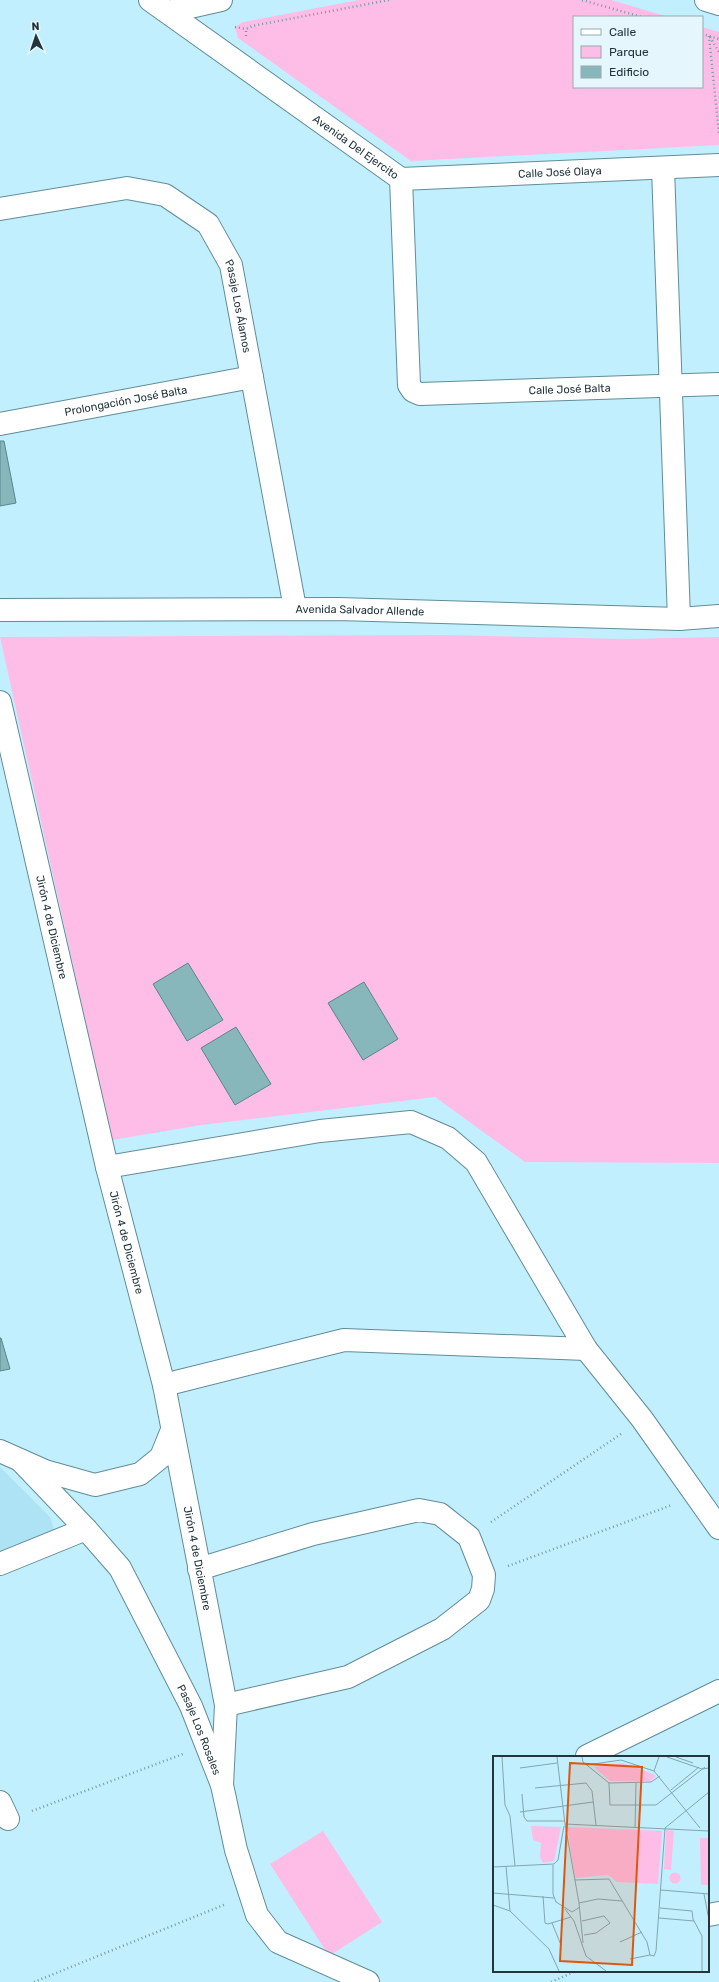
<svg xmlns="http://www.w3.org/2000/svg" width="719" height="1982" viewBox="0 0 719 1982" font-family="Rubik,sans-serif">
  <style>
    .built { fill: #ade3f5 }
    .green { fill: #febde6 }
    .building { fill: #87b7ba; stroke: #58878a }
    .lines { fill: none; stroke-linecap: round; stroke-linejoin: round }
    .minor-casing { stroke: #618c9a; stroke-width: 24 }
    .tertiary-casing { stroke: #618c9a; stroke-width: 24 }
    .path { stroke: #7999a4; stroke-width: 2.5; stroke-dasharray: 1 3; stroke-linecap: butt }
    .minor { stroke: #fff; stroke-width: 22 }
    .tertiary { stroke: #fff; stroke-width: 22 }
    .labels { text-anchor: middle; dominant-baseline: central; stroke-width: 3; stroke-linejoin: round; paint-order: stroke }
    .street-label { font-size: 11px; fill: #23353b; stroke: #e5f7fd }
    .inset-road { fill: none; stroke: #82a5b0; stroke-width: 1 }
    .view { fill: #de570e; fill-opacity: 0.15; stroke: #de570e; stroke-width: 2 }
    .inset-edge { fill: none; stroke: #23353b; stroke-width: 2 }
  </style>
  <rect width="100%" height="100%" fill="#c2effe"/>
  <!-- built -->
  <path class="built" d="M0,1467L50,1517L55,1533L0,1556Z"/>
  <!-- green -->
  <path class="green" d="M359,0H611L669,17H574V87H702V27L719,32V145L411,161L238,38L235,27L243,22Z
    M443,635L626,639L719,637V1163L525,1162L435,1097L201,1125L112,1140L0,637Z
    M323,1831L382,1922L329,1956L270,1864Z"/>
  <!-- building -->
  <path class="building" d="M0,441H4L16,503L0,506Z
    M188,963L223,1020L187,1041L153,984Z
    M364,982L398,1039L363,1060L328,1003Z
    M236,1027L271,1084L235,1105L201,1048Z
    M0,1338H1L10,1369L0,1371Z"/>
  <g class="lines">
    <defs>
      <g id="minor">
        <path id="s1" d="M150,0L401,179L409,385L413,391L420,394L719,384"/>
        <path d="M706,0L719,4"/>
        <path d="M168,12L221,0"/>
        <path d="M663,168L679,619"/>
        <path id="s2" d="M401,179L719,165"/>
        <path id="s3" d="M0,209L127,188L165,195L208,224L231,265L295,608"/>
        <path id="s4" d="M0,424L252,377"/>
        <path id="s5" d="M0,702L107,1167L164,1385L226,1705L222,1785"/>
        <path d="M107,1167L320,1131L411,1122L448,1138L476,1162L586,1349L642,1419L719,1528"/>
        <path d="M164,1385L344,1340L586,1349"/>
        <path d="M0,1451L45,1471L95,1485L140,1474L161,1457L172,1430"/>
        <path id="s6" d="M21,1461L86,1529L120,1568L191,1706L222,1785L236,1850L257,1915L278,1942L368,1982"/>
        <path d="M0,1564L86,1529"/>
        <path d="M199,1569L313,1534L419,1510L440,1514L469,1537L484,1575L483,1589L479,1600L442,1629L348,1677L226,1705"/>
        <path d="M587,1756L719,1691"/>
        <path d="M0,1802L8,1819"/>
        <path d="M708,1915L719,1913"/>
      </g>
      <g id="tertiary">
        <path id="s7" d="M0,610L338,609L679,619L719,616"/>
      </g>
    </defs>
    <!-- minor casing -->
    <use href="#minor" class="minor-casing"/>
    <!-- tertiary casing -->
    <use href="#tertiary" class="tertiary-casing"/>
    <!-- path -->
    <path class="path" d="M582,0L642,17
      M235,27L246,29
      M702,34L719,39
      M246,36V29L252,26L389,0
      M709,36L719,134
      M710,37L719,52
      M491,1522L621,1434
      M508,1566L672,1505
      M32,1811L183,1754
      M34,1982L226,1904
      M551,1982L576,1971"/>
    <!-- minor -->
    <use href="#minor" class="minor"/>
    <!-- tertiary -->
    <use href="#tertiary" class="tertiary"/>
  </g>
  <g class="labels">
    <!-- street labels -->
    <g class="street-label">
      <text stroke="none"><textPath href="#s1" startOffset="253">Avenida Del Ejercito</textPath></text>
      <text stroke="none"><textPath href="#s2" startOffset="159">Calle José Olaya</textPath></text>
      <text stroke="none"><textPath href="#s3" startOffset="308">Pasaje Los Álamos</textPath></text>
      <text stroke="none"><textPath href="#s1" startOffset="679">Calle José Balta</textPath></text>
      <text stroke="none"><textPath href="#s4" startOffset="128">Prolongación José Balta</textPath></text>
      <text stroke="none"><textPath href="#s7" startOffset="360">Avenida Salvador Allende</textPath></text>
      <text stroke="none"><textPath href="#s5" startOffset="231">Jirón 4 de Diciembre</textPath></text>
      <text stroke="none"><textPath href="#s5" startOffset="555">Jirón 4 de Diciembre</textPath></text>
      <text stroke="none"><textPath href="#s5" startOffset="879">Jirón 4 de Diciembre</textPath></text>
      <text stroke="none"><textPath href="#s6" startOffset="326">Pasaje Los Rosales</textPath></text>
    </g>
  </g>
  <!-- overview -->
  <g transform="translate(493 1756)">
    <rect width="216" height="216" fill="#c2effe"/>
    <path d="M130,7L160,18L163,20L157,25H117L101,11ZM38,70L68,71L61,105L50,107L47,101L48,87L40,84ZM74,71L169,75L165,128L124,126L115,119L82,122ZM173,74L181,75L178,114L171,113ZM207,82H216V129H208ZM176.5 122a5.5 5.5 0 1 1 11 0a5.5 5.5 0 1 1-11 0Z" fill="#febde6"/>
    <path class="inset-road" d="M9,1L12,49L17,60L22,110M64,1L72,68L86,147L90,187M89,1L90,6L116,27L117,49H163L212,11M174,1L209,13L216,12M183,1L200,7M94,9L128,4L161,15L207,72M27,12L64,7M161,15L166,1M116,27L158,26L167,20M42,32L93,27L99,35L103,69M178,34L206,11M29,38L31,61L34,65H72M27,56L100,46M72,68L216,75M142,72L143,27M60,109V138L63,146L79,156L87,151M13,110L17,155M0,111L61,108L65,104L71,70M82,124L116,123L154,186L157,199L161,200L163,195L172,72L216,36M168,134L216,138M0,137L61,142M211,138L216,164M50,140L52,167L55,168L78,161M86,147L105,143L129,145M0,149L17,155L56,193L66,215M167,152L199,155L200,163L209,180V215M72,153L81,165L93,200L113,215M166,162L201,165M89,165L111,160L117,167L103,177L91,179M59,167L68,189M127,186L149,176M137,203L157,199"/>
    <path class="view" d="M77,7L149,11L139,209L67,205Z"/>
    <rect width="216" height="216" class="inset-edge"/>
  </g>
  <!-- legend -->
  <rect x="573" y="16" width="130" height="72" fill="#e5f7fd" stroke="#97a9af"/>
  <rect x="581" y="29" width="20" height="6" fill="#ffffff" stroke="#97a9af"/>
  <text x="609" y="36" font-size="12" fill="#23353b">Calle</text>
  <rect x="581" y="46" width="20" height="12" fill="#febde6" stroke="#97a9af"/>
  <text x="609" y="56" font-size="12" fill="#23353b">Parque</text>
  <rect x="581" y="66" width="20" height="12" fill="#87b7ba" stroke="#97a9af"/>
  <text x="609" y="76" font-size="12" fill="#23353b">Edificio</text>
  <!-- north arrow -->
  <g transform="translate(36 36) rotate(357)" stroke="#e5f7fd" stroke-width="3" paint-order="stroke">
  <path d="M0-3L7 15L0 10L-7 15Z" fill="#23353b"/>
  <text y="-6" font-size="11" font-weight="bold" text-anchor="middle" fill="#23353b">N</text>
  </g>
</svg>
